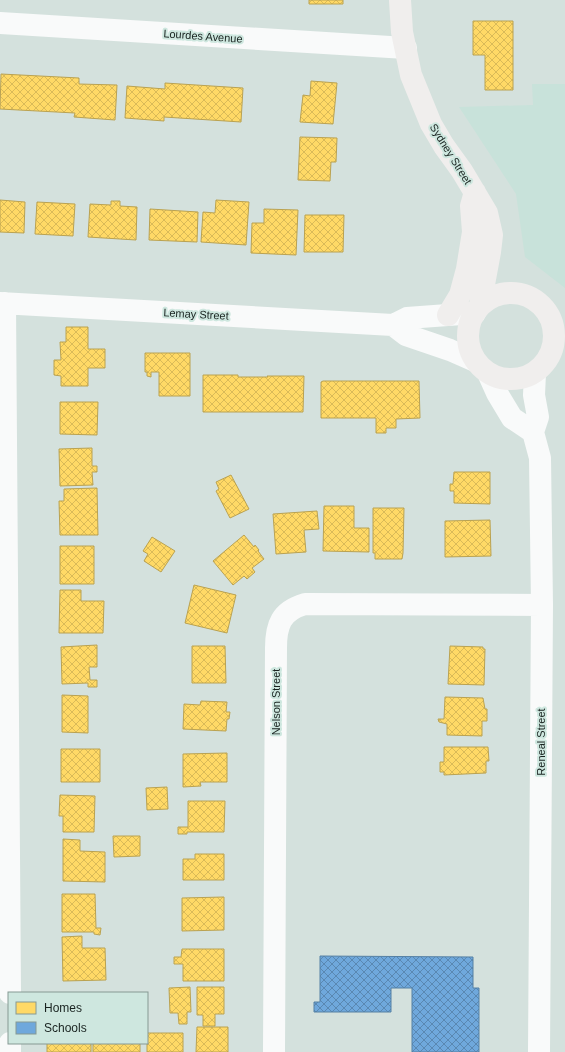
<svg xmlns="http://www.w3.org/2000/svg" width="565" height="1052" viewBox="0 0 565 1052" font-family="Arial,sans-serif">
  <style>
    .built { fill: #c8e2da }
    .homes { fill: url(#homes-cross-hatch); stroke: #baa251 }
    .schools { fill: url(#schools-cross-hatch); stroke: #5580a4 }
    .lines { fill: none; stroke-linecap: round; stroke-linejoin: round }
    .street { stroke: #f9fafa; stroke-width: 22 }
    .secondary { stroke: #f0eeed; stroke-width: 22 }
    .labels { text-anchor: middle; dominant-baseline: central; stroke-width: 4; stroke-linejoin: round; paint-order: stroke }
    .street-label { font-size: 11px; fill: #192320; stroke: #cee7df }
  </style>
  <defs>
    <pattern id="homes-cross-hatch" width="8" height="8" patternUnits="userSpaceOnUse"><rect width="8" height="8" fill="#ffd966"/><path d="M0 0l8 8M0 8l8-8" fill="none" stroke="#daba58"/></pattern>
    <pattern id="schools-cross-hatch" width="8" height="8" patternUnits="userSpaceOnUse"><rect width="8" height="8" fill="#6fa8dc"/><path d="M0 0l8 8M0 8l8-8" fill="none" stroke="#5a88b2"/></pattern>
  </defs>
  <rect width="100%" height="100%" fill="#d4e1dd"/>
  <!-- built -->
  <path class="built" d="M532,84H565V288L525,257L516,194L459,107L533,105Z"/>
  <!-- homes -->
  <path class="homes" d="M309,0H343V4H309Z
    M473,21H513V90H485V55H473Z
    M1,74L79,78V84L117,85L115,120L74,117L75,113L0,109Z
    M311,81L337,83L333,124L300,122L303,95L310,96Z
    M165,83L243,88L241,122L164,117V121L125,118L127,86L165,89Z
    M300,137L337,138L336,162H331L330,181L298,180Z
    M0,200L25,202L24,233L0,232Z
    M216,200L249,202L246,245L201,242L203,212L215,213Z
    M111,201H120V206L137,207L136,240L88,237L90,204L111,205Z
    M37,202L75,204L73,236L35,234Z
    M150,209L198,212L197,242L149,240Z
    M264,209L298,210L296,255L251,253L252,223H264Z
    M305,215H344L343,252H304Z
    M66,327H88V349H105V368H88V386H61V376L54,375V360H61L60,342H66Z
    M145,353H190V396H159V372H151V377L147,376V372H145Z
    M203,375H238V377H268L267,376H304L303,412H203Z
    M323,381H419L420,418L396,419V428H386V433H376V418H321V382Z
    M60,402H98L97,435L60,434Z
    M92,448V466H97V472H92L93,485L60,486L59,449Z
    M454,472H490V504L454,503V491H450V484H453Z
    M231,475L249,509L230,518L216,491L219,489L216,482Z
    M97,488L98,535H60L59,501H64V489Z
    M324,506H354V528H369V552L323,551Z
    M373,508H404L403,553L402,559H375V553H373Z
    M317,511L319,529L304,530L306,552L276,554L273,514Z
    M490,520L491,556L445,557V521Z
    M244,535L254,547L255,545L259,550L258,551L264,559L252,568L255,572L247,579L244,576L233,585L213,561Z
    M152,537L175,551L161,572L144,561L148,554L143,551Z
    M60,546H94V584H60Z
    M194,585L236,595L227,633L185,623Z
    M60,590H81V601H104L103,633H59Z
    M97,645V667H89L90,680H97V687H88V683L62,684L61,647Z
    M192,646H225L226,683H192Z
    M450,646L483,647V649H485L484,685L448,684Z
    M62,695L88,696V733L62,732Z
    M445,697L483,698L485,709H487V721H482V736L447,735V724L439,722L438,719H444Z
    M201,701L227,702L226,712H230L229,719H227L226,731L183,729L184,704L200,705Z
    M444,747H488L489,761H486V773L444,775V772H440V762H444Z
    M61,749H100V782H61Z
    M227,753V782H200L201,786L183,787V754Z
    M167,787L168,809L147,810L146,788Z
    M60,795L95,796L94,832H63V816H59Z
    M188,801H225L224,832H187V834H178V827H188Z
    M113,836H140V856L114,857Z
    M63,839L80,840V851L105,852V882L63,881Z
    M195,854H224V880H183V859H195Z
    M62,894H95L96,928H101L100,935L94,934V932H62Z
    M224,897V930L182,931V898Z
    M82,936V948H105L106,980L63,981L62,937Z
    M182,949H224V981H183V964H174V957H181Z
    M190,987L191,1012H187V1024H179L178,1013H170L169,988Z
    M197,987H224V1014H215V1026H203V1015H197Z
    M197,1027H228V1052H196Z
    M147,1033H183V1052H147Z
    M47,1043H91V1052H47Z
    M93,1043H140V1052H93Z"/>
  <!-- schools -->
  <path class="schools" d="M320,956L473,957V988H479V1052H412V988H391V1012H314V1002H320Z"/>
  <g class="lines">
    <!-- street -->
    <path class="street" d="M0,23L406,48
      M0,303L393,325L407,318L475,313
      M5,303L10,993
      M393,325L406,335L450,350L475,361
      M488,373L497,393L512,418L533,432
      M535,373L534,395L538,417L533,432L540,458L542,605L539,1052
      M10,1043V1052
      M274,1052L276,648C276,625 281,611 305,604L542,605"/>
    <!-- secondary -->
    <path class="secondary" d="M400,0L402,32L411,75L431,124L444,146L462,171L487,213L492,235L490,252L480,306
      M468 336a43 43 0 1 1 86 0a43 43 0 1 1-86 0Z
      M448,315L460,295L467,269L473,232L471,206L475,192"/>
  </g>
  <g class="labels">
    <!-- street labels -->
    <g class="street-label">
      <text transform="translate(203 36) rotate(4)">Lourdes Avenue</text>
      <text transform="translate(451 154) rotate(58)">Sydney Street</text>
      <text transform="translate(196 314) rotate(3)">Lemay Street</text>
      <text transform="translate(276 702) rotate(-90)">Nelson Street</text>
      <text transform="translate(541 742) rotate(-90)">Reneal Street</text>
    </g>
  </g>
  <!-- legend -->
  <rect x="8" y="992" width="140" height="52" fill="#cee7df" stroke="#869993"/>
  <rect x="16" y="1002" width="20" height="12" fill="#ffd966" stroke="#869993"/>
  <text x="44" y="1012" font-size="12" fill="#192320">Homes</text>
  <rect x="16" y="1022" width="20" height="12" fill="#6fa8dc" stroke="#869993"/>
  <text x="44" y="1032" font-size="12" fill="#192320">Schools</text>
</svg>
